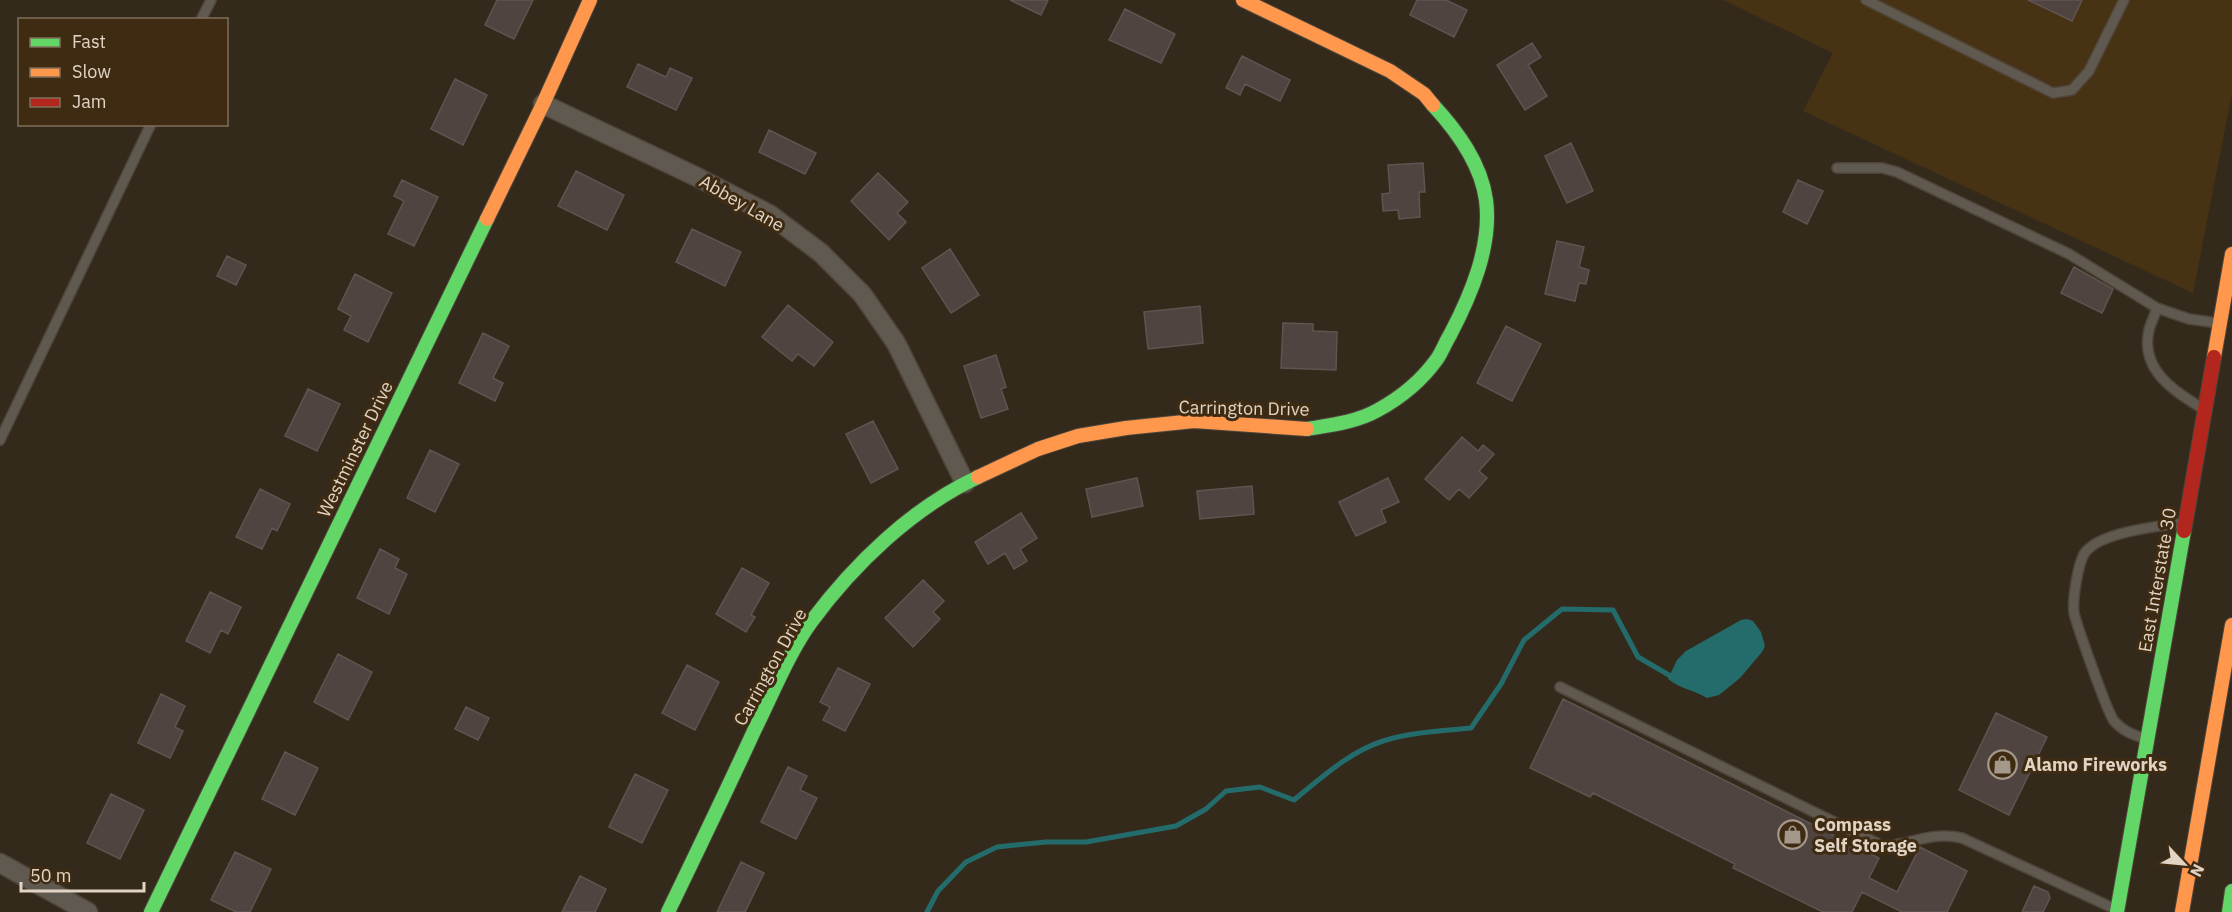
<svg xmlns="http://www.w3.org/2000/svg" width="2232" height="912" viewBox="0 0 2232 912" font-family="'IBM Plex Sans',sans-serif">
  <style>
    .built { fill: #483214 }
    .water { fill: #246c6b }
    .lines { fill: none; stroke-linecap: round; stroke-linejoin: round }
    .stream { stroke: #246c6b; stroke-width: 5 }
    .building { fill: #4f4440; stroke: #605451; stroke-width: 1.5 }
    .lane-casing { stroke: #4e453a; stroke-width: 12 }
    .street-casing { stroke: #4e453a; stroke-width: 21 }
    .fast-casing { stroke: #4e453a; stroke-width: 16 }
    .slow-casing { stroke: #4e453a; stroke-width: 16 }
    .jam-casing { stroke: #4e453a; stroke-width: 16 }
    .lane { stroke: #60594f; stroke-width: 9 }
    .street { stroke: #60594f; stroke-width: 18 }
    .fast { stroke: #63d668; stroke-width: 14 }
    .slow { stroke: #ff974d; stroke-width: 14 }
    .jam { stroke: #b3261e; stroke-width: 14 }
    .labels { text-anchor: middle; dominant-baseline: central; stroke-width: 6; stroke-linejoin: round; paint-order: stroke }
    .street-label { font-size: 18px; fill: #e1d4c5; stroke: #3e2b12 }
    .poi-label { font-size: 18px; font-weight: bold; fill: #e1d4c5; stroke: #3e2b12; text-anchor: start }
  </style>
  <rect width="100%" height="100%" fill="#342a1c"/>
  <!-- built -->
  <path class="built" d="M1723,0H2232V93L2193,293L1803,111L1833,53Z"/>
  <!-- water -->
  <path class="water" d="M1747,619L1753,621L1761,632L1765,646L1762,652L1740,678L1719,695L1707,698C1694,690 1680,689 1668,679L1677,660L1686,651L1741,620Z"/>
  <g class="lines">
    <!-- stream -->
    <path class="stream" d="M927,912L938,891L966,862L997,847L1046,842H1086L1176,826L1206,809L1226,791L1260,787L1294,800C1321,778 1349,752 1383,741C1411,732 1443,731 1471,728L1501,684L1524,640L1562,609L1613,610L1638,657L1674,678"/>
  </g>
  <!-- building -->
  <path class="building" d="M497,0H533L514,39L485,25Z
    M1010,0H1048L1041,15Z
    M1417,0H1446L1467,10L1454,37L1410,15Z
    M2028,0H2082L2072,21Z
    M1125,9L1175,34L1161,63L1109,40Z
    M1532,43L1541,57L1528,65L1547,96L1525,110L1497,65Z
    M1242,56L1290,80L1280,101L1245,84L1240,95L1226,88Z
    M638,64L666,77L670,68L692,78L676,110L627,87Z
    M455,79L487,95L463,145L431,129Z
    M769,130L816,153L805,174L759,152Z
    M1571,143L1593,191L1567,203L1545,156Z
    M1423,163L1425,192H1419L1420,217L1399,219L1398,210L1383,211L1382,194L1390,193L1388,165Z
    M576,171L624,195L607,230L558,206Z
    M878,173L908,202L897,213L906,222L889,240L851,201Z
    M402,180L438,197L414,246L388,234L404,201L394,196Z
    M1798,180L1823,191L1807,224L1783,212Z
    M692,229L741,252L725,286L676,262Z
    M1557,241L1584,247L1579,267L1589,270L1586,284L1579,283L1575,301L1545,294Z
    M950,249L979,295L951,313L922,268Z
    M227,256L246,265L236,285L217,276Z
    M2074,267L2113,289L2102,313L2061,293Z
    M355,274L392,293L368,342L344,330L351,316L338,309Z
    M788,305L833,342L814,366L798,354L792,361L762,337Z
    M1200,306L1203,343L1148,349L1144,312Z
    M1283,323L1313,324V331L1337,332L1336,370L1281,368Z
    M1506,326L1541,344L1512,401L1477,383Z
    M483,333L509,346L493,378L503,383L495,401L459,383Z
    M996,355L1006,387L1001,389L1008,409L981,418L964,366Z
    M308,389L340,404L317,451L285,436Z
    M873,421L898,469L871,483L846,434Z
    M1462,437L1478,451L1483,445L1494,454L1479,471L1487,478L1469,498L1459,489L1449,500L1425,479Z
    M430,450L459,464L435,512L407,498Z
    M1137,478L1143,506L1092,517L1086,489Z
    M1388,478L1399,502L1381,510L1386,522L1356,536L1339,502Z
    M1252,486L1254,514L1200,519L1197,491Z
    M260,489L290,504L277,531L272,528L262,549L236,537Z
    M1021,513L1037,538L1020,549L1027,561L1014,569L1005,553L988,564L975,542Z
    M380,549L399,559L395,568L407,574L389,614L357,598Z
    M742,568L769,583L751,615L755,617L746,632L716,614Z
    M923,580L944,601L933,612L940,619L913,647L885,618Z
    M210,592L241,607L228,634L221,630L210,653L186,641Z
    M338,654L372,672L348,720L314,702Z
    M687,665L719,682L695,730L662,713Z
    M838,668L870,684L845,731L823,720L830,707L820,702Z
    M161,694L185,706L175,727L183,731L170,758L138,743Z
    M1563,699L1879,858L1869,878L1897,892L1920,847L1967,871L1947,912H1902L1862,892L1852,912H1823L1733,868L1735,864L1593,793L1590,797L1530,768Z
    M466,707L489,718L478,740L455,729Z
    M1996,713L2047,737L2009,815L1959,790Z
    M285,752L318,768L295,815L262,799Z
    M788,767L807,776L800,790L817,798L796,839L761,822Z
    M635,774L668,790L642,843L609,827Z
    M111,794L144,810L120,859L87,843Z
    M235,852L271,869L250,912H236L211,900Z
    M741,862L764,873L745,912H717Z
    M580,876L606,889L595,912H562Z
    M2034,886L2048,892L2050,898L2043,912H2022Z"/>
  <g class="lines">
    <defs>
      <path id="lane" d="M1866,0L2053,93L2072,90L2089,71L2124,0
        M201,20L211,0
        M1837,168H1882L1897,172L2069,254L2157,308L2189,319L2218,323
        M2157,308C2155,315 2151,322 2149,330C2140,369 2173,391 2202,408
        M0,440L151,124
        M1560,687L1883,846C1913,844 1932,831 1962,838L2115,909
        M2146,739C2133,735 2123,731 2114,721C2108,714 2077,626 2074,613C2072,600 2078,565 2084,554C2098,532 2159,526 2183,523"/>
      <path id="street" d="M543,104L695,176L769,214L821,253L862,294L896,343L965,483
        M0,863L88,912"/>
      <path id="fast" d="M1307,429C1331,425 1357,422 1378,410C1400,398 1422,380 1437,359C1442,352 1445,343 1450,335C1471,295 1492,246 1486,200C1481,163 1457,131 1433,105
        M151,912L487,219
        M668,912C697,852 726,792 754,731C771,697 789,652 811,622C854,564 912,508 978,477
        M2117,912L2184,531
        M2229,912L2232,891"/>
      <path id="slow" d="M1243,0L1390,71L1424,94L1433,105
        M487,219L543,104L590,0
        M2214,357L2232,254
        M978,477L1038,449L1078,436L1126,428L1194,421L1307,429
        M2182,912L2232,625"/>
      <path id="jam" d="M2184,531L2214,357"/>
    </defs>
    <!-- lane casing -->
    <use href="#lane" class="lane-casing"/>
    <!-- street casing -->
    <use href="#street" class="street-casing"/>
    <!-- fast casing -->
    <use href="#fast" class="fast-casing"/>
    <!-- slow casing -->
    <use href="#slow" class="slow-casing"/>
    <!-- jam casing -->
    <use href="#jam" class="jam-casing"/>
    <!-- lane -->
    <use href="#lane" class="lane"/>
    <!-- street -->
    <use href="#street" class="street"/>
    <!-- fast -->
    <use href="#fast" class="fast"/>
    <!-- slow -->
    <use href="#slow" class="slow"/>
    <!-- jam -->
    <use href="#jam" class="jam"/>
  </g>
  <!-- icons -->
  <defs>
    <symbol id="shop-ring" viewBox="-11 -11 22 22"><circle r="9.5" fill="#3e2b12" stroke="#a4988a" stroke-width="1.5"/><path d="M-5-2.5h2.3a2.7 3.5 0 0 1 5.4 0H5L5.5 6h-11ZM-1.5-2.5h3a1.5 2.3 0 0 0-3 0Z" fill="#a4988a"/></symbol>
  </defs>
  <g fill-rule="evenodd">
    <use href="#shop-ring" x="1986" y="748" width="33" height="33"/>
    <use href="#shop-ring" x="1776" y="818" width="33" height="33"/>
  </g>
  <g class="labels">
    <!-- street labels -->
    <g class="street-label">
      <text transform="translate(742 203) rotate(30)">Abbey Lane</text>
      <text transform="translate(1244 408) rotate(1)">Carrington Drive</text>
      <text transform="translate(355 449) rotate(-64)">Westminster Drive</text>
      <text transform="translate(2157 580) rotate(-80)">East Interstate 30</text>
      <text transform="translate(770 667) rotate(-61)">Carrington Drive</text>
    </g>
    <!-- poi labels -->
    <g class="poi-label">
      <text x="2024" y="764">Alamo Fireworks</text>
      <text x="1814" y="824">Compass<tspan x="1814" dy="21">Self Storage</tspan></text>
    </g>
  </g>
  <!-- legend -->
  <rect x="18" y="18" width="210" height="108" fill="#3e2b12" stroke="#7f6f5a" stroke-width="1.5"/>
  <rect x="30" y="38" width="30" height="9" fill="#63d668" stroke="#7f6f5a" stroke-width="1.5"/>
  <text x="72" y="48" font-size="18" fill="#e1d4c5">Fast</text>
  <rect x="30" y="68" width="30" height="9" fill="#ff974d" stroke="#7f6f5a" stroke-width="1.5"/>
  <text x="72" y="78" font-size="18" fill="#e1d4c5">Slow</text>
  <rect x="30" y="98" width="30" height="9" fill="#b3261e" stroke="#7f6f5a" stroke-width="1.5"/>
  <text x="72" y="108" font-size="18" fill="#e1d4c5">Jam</text>
  <!-- north arrow -->
  <g transform="translate(2184 864) rotate(116)" stroke="#3e2b12" stroke-width="4.5" paint-order="stroke">
  <path d="M0-4.5L10 22L0 15L-10 22Z" fill="#e1d4c5"/>
  <text y="-9" font-size="16" font-weight="bold" text-anchor="middle" fill="#e1d4c5">N</text>
  </g>
  <!-- scale -->
  <path d="M21 882v9h123v-9" fill="none" stroke="#e1d4c5" stroke-width="3"/>
  <text x="30" y="882" font-size="18" fill="#e1d4c5" stroke="#3e2b12" stroke-width="4.5" paint-order="stroke">50 m</text>
</svg>
